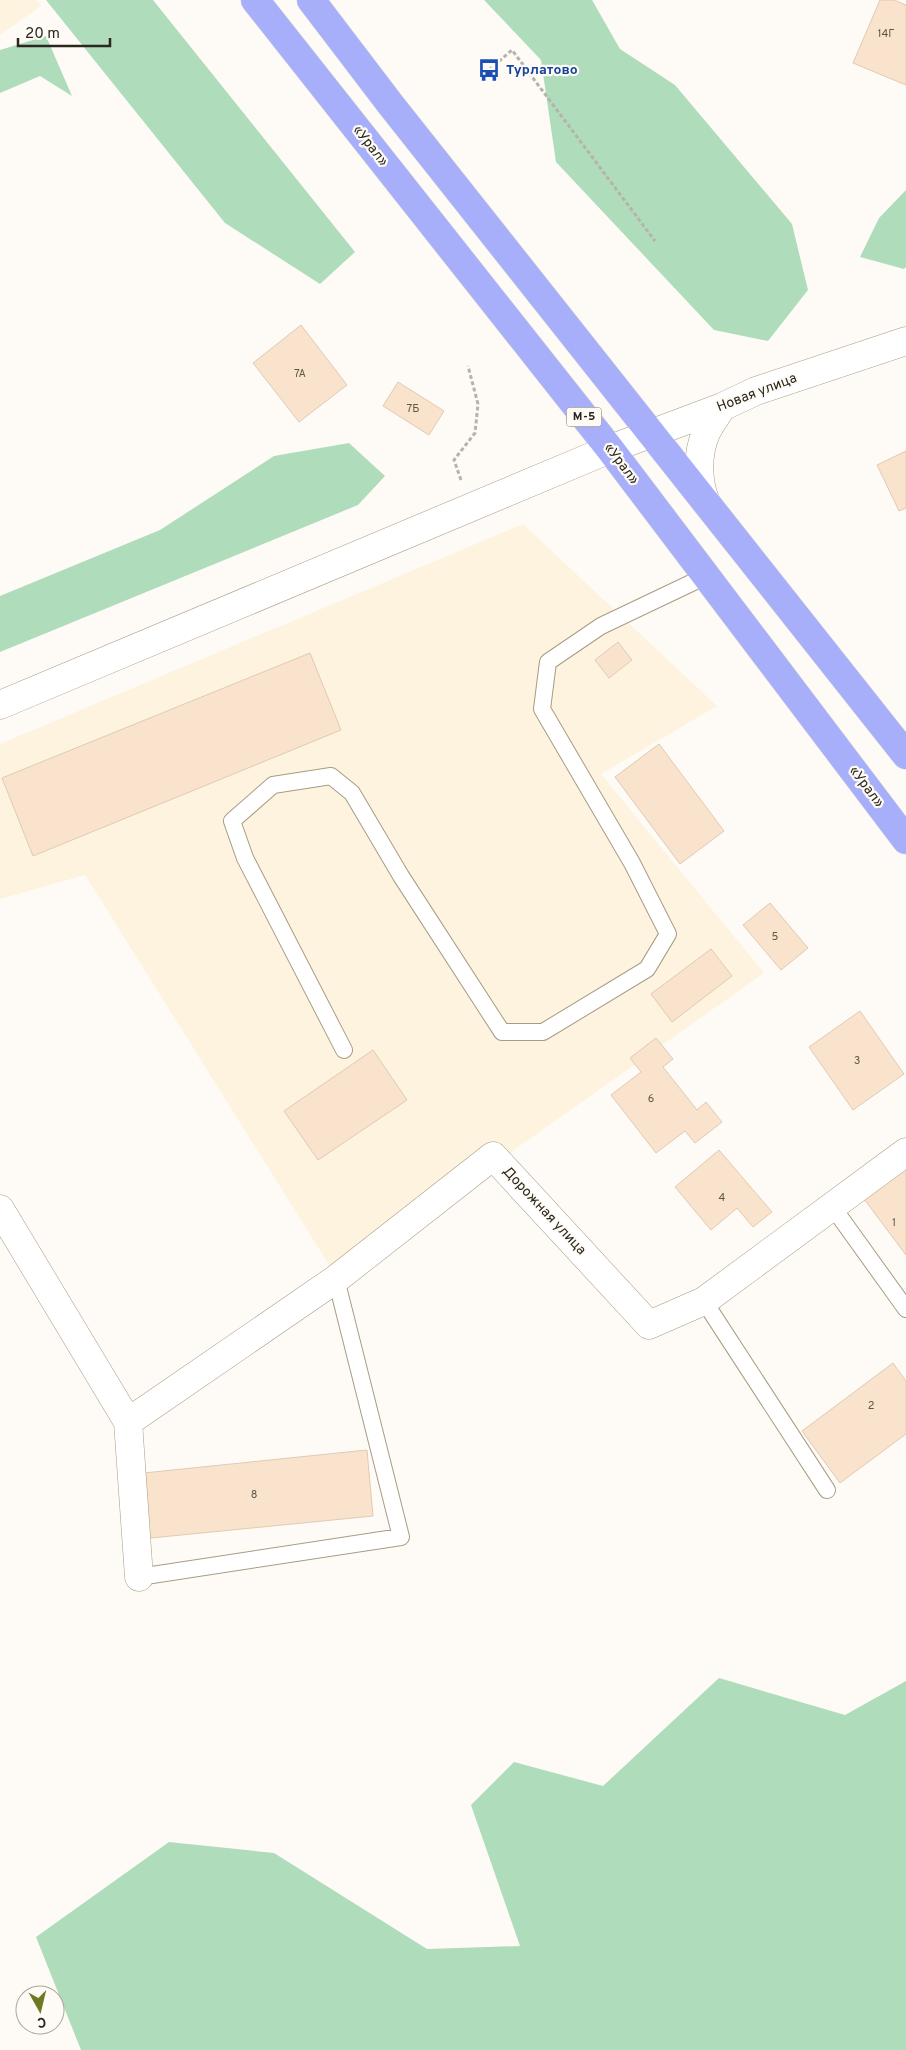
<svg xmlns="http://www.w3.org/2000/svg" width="906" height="2050" viewBox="0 0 906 2050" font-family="Overpass,sans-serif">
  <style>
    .built { fill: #fdf3df }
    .green { fill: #afdcba }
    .building { fill: #f9e3cc; stroke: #dfcab3 }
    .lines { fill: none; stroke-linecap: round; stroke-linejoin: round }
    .service-casing { stroke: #a89c83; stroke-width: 18 }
    .minor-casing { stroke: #a89c83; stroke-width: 29 }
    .tertiary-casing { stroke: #a89c83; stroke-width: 29 }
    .trunk-casing { stroke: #d9d8d6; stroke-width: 29 }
    .path { stroke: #b6b3ac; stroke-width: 3; stroke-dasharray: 4 2.5; stroke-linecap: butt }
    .service { stroke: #fff; stroke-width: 16 }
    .minor { stroke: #fff; stroke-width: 28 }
    .tertiary { stroke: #fff; stroke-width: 28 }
    .trunk { stroke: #a7affb; stroke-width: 28 }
    .labels { text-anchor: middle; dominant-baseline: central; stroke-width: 4.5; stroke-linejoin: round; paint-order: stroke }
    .number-label { font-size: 11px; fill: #5e5648 }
    .shield { fill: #fefbf6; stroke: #6a675d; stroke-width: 1 }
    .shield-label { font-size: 12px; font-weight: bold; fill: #2b271c }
    .transit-label { font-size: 14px; font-weight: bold; fill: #164399; stroke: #fefbf6; text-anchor: start }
    .street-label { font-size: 14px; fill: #2b271c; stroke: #fefbf6 }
  </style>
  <rect width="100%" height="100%" fill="#fefbf6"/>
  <!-- built -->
  <path class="built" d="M0,0H36L41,6L0,35Z
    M523,524L717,706L601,774L764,973L336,1276L85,875L0,899V744Z"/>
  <!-- green -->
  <path class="green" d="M46,0H153L355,252L320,284L225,223Z
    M484,0H592L620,49L675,85L792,224L808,290L768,341L714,330L556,162L541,60Z
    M46,36L72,96L40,76L0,93V50Z
    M906,190V267L904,269L860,257L879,218Z
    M349,443L385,476L358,505L0,652V596L160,530L274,456Z
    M719,1678L845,1715L906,1681V2050H81L36,1937L169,1842L274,1853L427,1949L520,1946L471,1805L514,1762L603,1786Z"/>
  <!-- building -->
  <path class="building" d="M880,0H894L906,5V85L853,63Z
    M301,325L347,385L299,422L253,363Z
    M398,382L444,411L429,435L383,406Z
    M906,451V508L899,511L877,465Z
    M618,642L632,660L609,678L595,660Z
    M310,653L341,730L33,856L2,778Z
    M659,744L724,831L680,864L615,777Z
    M770,903L808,948L781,970L743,925Z
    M711,949L732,976L672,1022L651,994Z
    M860,1011L904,1074L853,1110L809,1047Z
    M656,1038L673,1059L663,1067L697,1110L706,1102L722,1122L695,1143L685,1131L656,1153L611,1095L641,1072L630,1058Z
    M373,1050L407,1100L318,1160L284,1111Z
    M719,1150L772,1212L753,1227L737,1208L711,1230L675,1187Z
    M906,1165V1255L858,1191Z
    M893,1363L906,1381V1434L840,1483L802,1431Z
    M367,1450L373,1516L141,1539L134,1474Z"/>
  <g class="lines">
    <defs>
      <path id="service" d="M344,1050L245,858L232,821L273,785L331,776L352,793L401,876L502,1032H543L647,969L668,934L632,863L542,709L548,662L601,626L706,576
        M832,1206L906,1309
        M704,1301L827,1490
        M139,1577L401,1537L336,1279"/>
      <path id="minor" d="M0,705L610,449
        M0,1209L128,1422L139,1577
        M128,1422L336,1279L493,1156L649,1325L704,1301L906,1152"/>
      <path id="tertiary" d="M610,449L722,407L756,391L906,341
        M706,502C697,482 697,453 706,433C710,424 717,415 722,407"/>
      <path id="trunk" d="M255,0L610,449L906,840
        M311,0L391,105L906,755"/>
    </defs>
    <!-- service casing -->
    <use href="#service" class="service-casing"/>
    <!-- minor casing -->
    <use href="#minor" class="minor-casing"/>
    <!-- tertiary casing -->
    <use href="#tertiary" class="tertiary-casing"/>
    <!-- trunk casing -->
    <use href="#trunk" class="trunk-casing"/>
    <!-- path -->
    <path class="path" d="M489,70L512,50L655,241
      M461,480L454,460L475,433L478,404L468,366"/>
    <!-- service -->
    <use href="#service" class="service"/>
    <!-- minor -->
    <use href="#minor" class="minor"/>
    <!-- tertiary -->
    <use href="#tertiary" class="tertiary"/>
    <!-- trunk -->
    <use href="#trunk" class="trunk"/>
  </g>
  <!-- icons -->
  <defs>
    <symbol id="bus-bare" viewBox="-9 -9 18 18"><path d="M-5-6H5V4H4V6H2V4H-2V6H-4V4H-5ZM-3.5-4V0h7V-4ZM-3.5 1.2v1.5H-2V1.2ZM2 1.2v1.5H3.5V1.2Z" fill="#1a4fb4" stroke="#fefbf6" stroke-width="2.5" paint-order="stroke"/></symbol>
  </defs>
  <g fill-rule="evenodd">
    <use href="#bus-bare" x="473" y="54" width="32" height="32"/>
  </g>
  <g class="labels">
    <!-- number labels -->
    <g class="number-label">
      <text x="886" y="34">14Г</text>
      <text x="300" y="374">7А</text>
      <text x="413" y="409">7Б</text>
      <text x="775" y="937">5</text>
      <text x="857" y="1061">3</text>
      <text x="651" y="1099">6</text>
      <text x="722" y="1198">4</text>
      <text x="894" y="1223">1</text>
      <text x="871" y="1406">2</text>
      <text x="254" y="1495">8</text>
    </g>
    <!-- shield labels -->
    <rect class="shield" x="566.5" y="407.5" width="35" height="19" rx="4"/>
    <g class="shield-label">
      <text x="584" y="417">М-5</text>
    </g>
    <!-- transit labels -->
    <g class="transit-label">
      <text x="506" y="70">Турлатово</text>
    </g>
    <!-- street labels -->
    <g class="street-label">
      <text transform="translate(370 146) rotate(52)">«Урал»</text>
      <text transform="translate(757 393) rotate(-21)">Новая улица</text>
      <text transform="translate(621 464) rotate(53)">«Урал»</text>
      <text transform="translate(866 787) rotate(53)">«Урал»</text>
      <text transform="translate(544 1211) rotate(47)">Дорожная улица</text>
    </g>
  </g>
  <!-- north arrow -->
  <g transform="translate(40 2010) rotate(172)"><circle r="24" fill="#fefbf6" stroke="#aaa69f"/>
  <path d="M0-4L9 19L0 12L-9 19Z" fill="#6f7924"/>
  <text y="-8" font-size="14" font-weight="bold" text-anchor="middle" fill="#2b271c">С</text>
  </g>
  <!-- scale -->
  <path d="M18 38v8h92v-8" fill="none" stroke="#2b271c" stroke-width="2.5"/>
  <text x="25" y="38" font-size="15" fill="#2b271c" stroke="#fefbf6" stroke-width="4" paint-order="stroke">20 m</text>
</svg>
